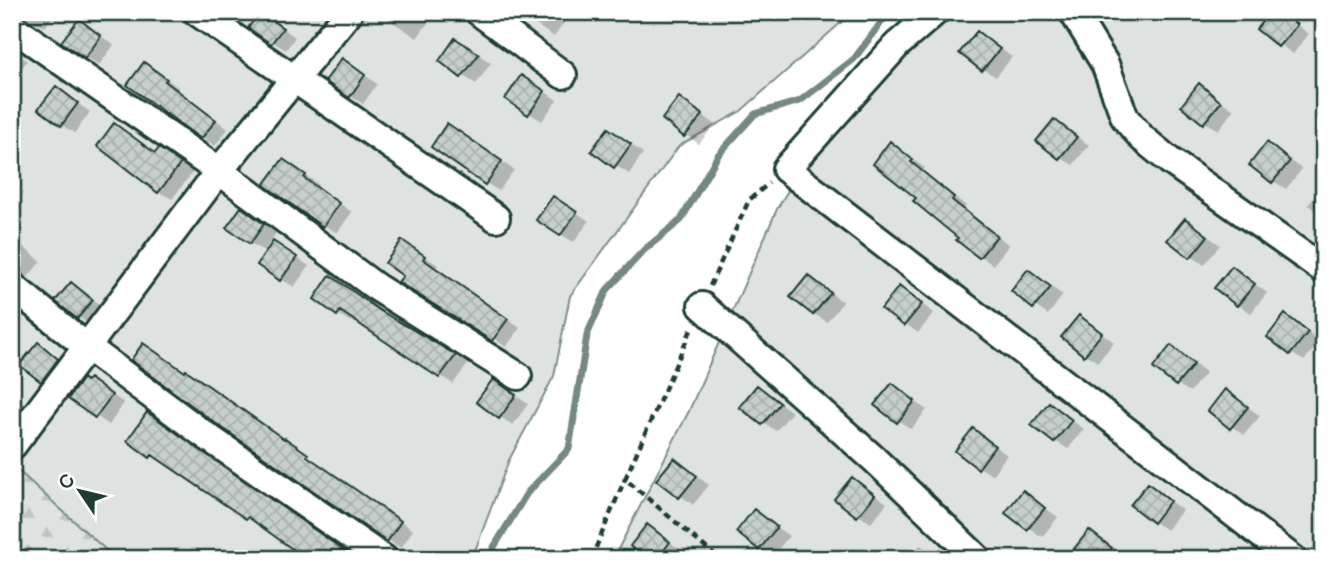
<svg xmlns="http://www.w3.org/2000/svg" width="1336" height="571" viewBox="0 0 1336 571" font-family="'Balsamiq Sans',sans-serif">
  <style>
    .forest { fill: url(#forest-firs); stroke: #7e908b; stroke-width: 2 }
    .garden { fill: #dee3e2; stroke: #7e908b; stroke-width: 2 }
    .shadow { fill: #0003 }
    .lines { fill: none; stroke-linecap: round; stroke-linejoin: round }
    .stream { stroke: #758883; stroke-width: 7 }
    .building { fill: url(#building-cross-hatch); stroke: #1f3d34; stroke-width: 2 }
    .minor-casing { stroke: #1f3d34; stroke-width: 32 }
    .path { stroke: #1f3d34; stroke-width: 4.5; stroke-dasharray: 7 5; stroke-linecap: butt }
    .minor { stroke: #fff; stroke-width: 26 }
  </style>
  <defs>
    <pattern id="forest-firs" width="22" height="20" patternUnits="userSpaceOnUse" patternTransform="scale(1.75)"><rect width="22" height="20" fill="#dee3e2"/><path d="M5 1l3.5 6h-7zM16 11l3.5 6h-7z" fill="#bec4c2"/></pattern>
    <pattern id="building-cross-hatch" width="8" height="8" patternUnits="userSpaceOnUse" patternTransform="scale(1.75)"><rect width="8" height="8" fill="#c7cfcc"/><path d="M0 0l8 8M0 8l8-8" fill="none" stroke="#aab3b0"/></pattern>
  </defs>
  <rect width="100%" height="100%" fill="#fff"/>
  <filter id="ink" filterUnits="userSpaceOnUse"><feTurbulence type="fractalNoise" baseFrequency=".0143" numOctaves="2"/><feDisplacementMap in="SourceGraphic" scale="14" xChannelSelector="R" yChannelSelector="G"/><feConvolveMatrix kernelMatrix="1 2 1 2 8 2 1 2 1" color-interpolation-filters="sRGB"/></filter>
  <g filter="url(#ink)">
    <!-- forest -->
    <path class="forest" d="M12,465L116,559H12Z"/>
    <!-- garden -->
    <path class="garden" d="M12,12H853L741,111L679,146L570,296L554,376L509,460L476,548L474,559H116L12,465Z
      M960,12H1324V559H613L689,411L777,209L806,160L926,36Z"/>
    <!-- shadow -->
    <path class="shadow" d="M15,12H56L45,27Z
      M384,12H425L432,17L417,38L382,15Z
      M521,12H564L569,16L554,37L520,14Z
      M1094,12H1113L1107,20Z
      M1280,12L1309,34L1293,54L1258,29Z
      M261,13L295,37L286,50L251,28Z
      M79,21L114,45L99,65L86,57Z
      M978,33L1012,57L996,77L983,69Z
      M12,45L24,55L22,57L27,61L12,81Z
      M469,48L491,63L476,84L441,61Z
      M145,64L179,88L178,90L228,129L215,146L129,85Z
      M1324,65V78L1317,73Z
      M355,68L377,84L363,104L350,96Z
      M535,85L557,100L542,121L529,113Z
      M1199,86L1234,110L1218,130L1204,122Z
      M56,88L90,112L75,133L61,125Z
      M680,99L715,124L699,144L664,119Z
      M1054,121L1089,145L1073,165L1060,157Z
      M115,125L156,154L172,158L193,172L172,199L159,192Z
      M461,133L514,170L499,191L486,183Z
      M622,138L643,153L629,174L594,151Z
      M891,144L925,168L923,171L966,206L964,209L1009,245L993,265L959,240L961,237L918,198Z
      M1268,145L1302,169L1286,189L1273,181Z
      M297,169L318,184L316,187L352,212L337,233L324,225Z
      M1324,185V218L1308,205Z
      M567,206L589,221L574,242L560,234Z
      M242,209L276,233L264,251L250,243Z
      M1186,220L1220,245L1204,265L1170,240Z
      M12,238L41,261L28,277L21,278L12,273Z
      M403,242L438,265L435,268L520,328L506,347L406,275Z
      M287,251L309,266L294,287L281,279Z
      M1233,268L1267,293L1251,313L1238,305Z
      M1029,271L1063,295L1048,315L1013,291Z
      M808,277L843,302L827,322L814,314Z
      M71,284L105,308L91,325L78,317Z
      M344,285L393,320L468,364L453,384L354,318L351,322L338,314Z
      M899,288L934,313L918,333L884,308Z
      M1080,317L1114,342L1098,362L1085,354Z
      M1286,317L1320,341L1304,361L1291,353Z
      M38,344L70,367L55,388L42,380Z
      M144,345L186,373L200,380L413,530L401,548L388,540Z
      M1172,347L1206,372L1190,392L1177,384Z
      M89,380L124,403L109,425L70,398Z
      M892,385L927,410L911,429L876,405Z
      M758,387L792,412L776,431L742,407Z
      M506,389L528,404L513,425L500,417Z
      M1226,391L1260,416L1244,435L1210,411Z
      M1049,405L1084,429L1068,449L1055,441Z
      M973,430L1007,455L992,475L979,467Z
      M675,460L709,485L693,505L659,480Z
      M853,479L887,503L871,523L858,515Z
      M1148,485L1182,510L1167,530L1154,522Z
      M1023,492L1058,517L1042,537L1007,512Z
      M754,512L789,536L773,556L760,548Z
      M648,526L682,551L676,559H648Z
      M1090,533L1103,540L1124,557L1123,559H1082Z
      M920,545L933,553L941,559H909Z
      M435,549L448,556L452,559H428Z"/>
    <g class="lines">
      <!-- stream -->
      <path class="stream" d="M492,559L494,547L527,493L569,449L587,335L607,290L644,250L681,220L718,155L755,114L800,101L854,59L889,12"/>
    </g>
    <!-- building -->
    <path class="building" d="M260,12L283,28L271,44L248,28Z
      M1270,12H1281L1297,25L1278,47L1256,29Z
      M79,19L101,36L85,58L61,42Z
      M977,31L1000,49L982,71L959,53Z
      M455,38L479,54L461,78L439,61Z
      M342,58L365,75L349,98L325,81Z
      M144,62L167,79L165,81L216,120L201,139L127,85Z
      M521,75L545,91L528,115L505,99Z
      M1199,83L1221,102L1203,124L1181,106Z
      M56,86L78,103L61,126L38,109Z
      M679,97L703,115L684,137L662,119Z
      M1054,119L1077,137L1059,159L1036,141Z
      M114,123L155,153L159,148L181,163L158,193L97,146Z
      M447,123L502,161L485,185L431,147Z
      M608,128L631,144L614,168L591,151Z
      M890,141L913,160L911,162L954,197L952,200L997,236L979,258L956,240L958,238L913,201L916,198L873,164Z
      M1267,142L1290,161L1272,183L1249,165Z
      M283,159L306,175L304,178L339,203L323,227L264,185Z
      M553,196L577,212L560,236L536,220Z
      M241,207L264,224L250,244L226,228Z
      M1185,218L1208,236L1190,258L1167,240Z
      M402,240L425,256L423,259L508,319L492,341L398,282L403,276L385,263Z
      M273,241L297,257L280,281L257,265Z
      M1232,266L1255,284L1237,306L1214,288Z
      M1028,269L1051,287L1033,309L1011,291Z
      M330,275L379,310L456,355L439,378L340,311L337,316L314,299Z
      M808,275L831,293L813,315L790,297Z
      M71,282L93,300L77,319L55,301Z
      M899,286L922,304L904,326L881,309Z
      M1285,314L1308,332L1290,355L1267,337Z
      M1079,315L1102,333L1084,356L1061,337Z
      M38,342L58,359L41,382L19,365Z
      M143,343L185,372L186,370L284,439L285,438L308,454L307,456L401,521L387,542L211,420L131,360Z
      M1171,345L1194,364L1176,386L1153,368Z
      M83,378L86,381L89,378L112,395L95,418L68,399Z
      M493,379L516,395L499,419L476,402Z
      M892,383L915,401L897,423L874,405Z
      M757,385L780,403L762,425L739,407Z
      M1225,389L1248,407L1230,429L1208,411Z
      M1049,402L1072,420L1054,443L1031,425Z
      M147,412L352,556L350,559H306L248,517L246,519L152,455L150,458L127,441Z
      M973,428L995,446L978,469L955,451Z
      M674,458L697,476L679,498L656,480Z
      M852,477L875,495L857,517L834,499Z
      M1148,483L1170,501L1153,523L1130,505Z
      M1023,490L1045,508L1027,530L1005,513Z
      M754,509L777,527L759,550L736,532Z
      M647,524L670,542L657,559H645L630,546Z
      M1089,530L1112,548L1104,559H1066Z"/>
    <g class="lines">
      <defs>
        <path id="minor" d="M197,12L496,218
          M479,12L563,75
          M935,12L897,45L786,169L1293,559
          M1073,12L1105,64L1125,118L1142,138L1170,161L1324,270
          M12,27L219,171L376,287L518,376
          M12,286L87,347L202,433L384,559
          M702,306L874,459L978,559
          M13,445L219,171L349,12"/>
      </defs>
      <!-- minor casing -->
      <use href="#minor" class="minor-casing"/>
      <!-- path -->
      <path class="path" d="M710,286L749,200L769,183
        M691,330L625,479L719,559
        M591,559L625,479"/>
      <!-- minor -->
      <use href="#minor" class="minor"/>
    </g>
  </g>
  <!-- margin -->
  <rect width="1336" height="571" fill="none" stroke="#fff" stroke-width="42"/>
  <rect x="21" y="21" width="1294" height="529" fill="none" stroke="#1f3d34" stroke-width="2.5" filter="url(#ink)"/>
  <!-- north arrow -->
  <g transform="translate(80 491) rotate(305)" stroke="#ffffff" stroke-width="5" paint-order="stroke">
  <path d="M0-5L12 26L0 18L-12 26Z" fill="#1f3d34"/>
  <text y="-10" font-size="19" font-weight="bold" text-anchor="middle" fill="#1f3d34">С</text>
  </g>
</svg>
